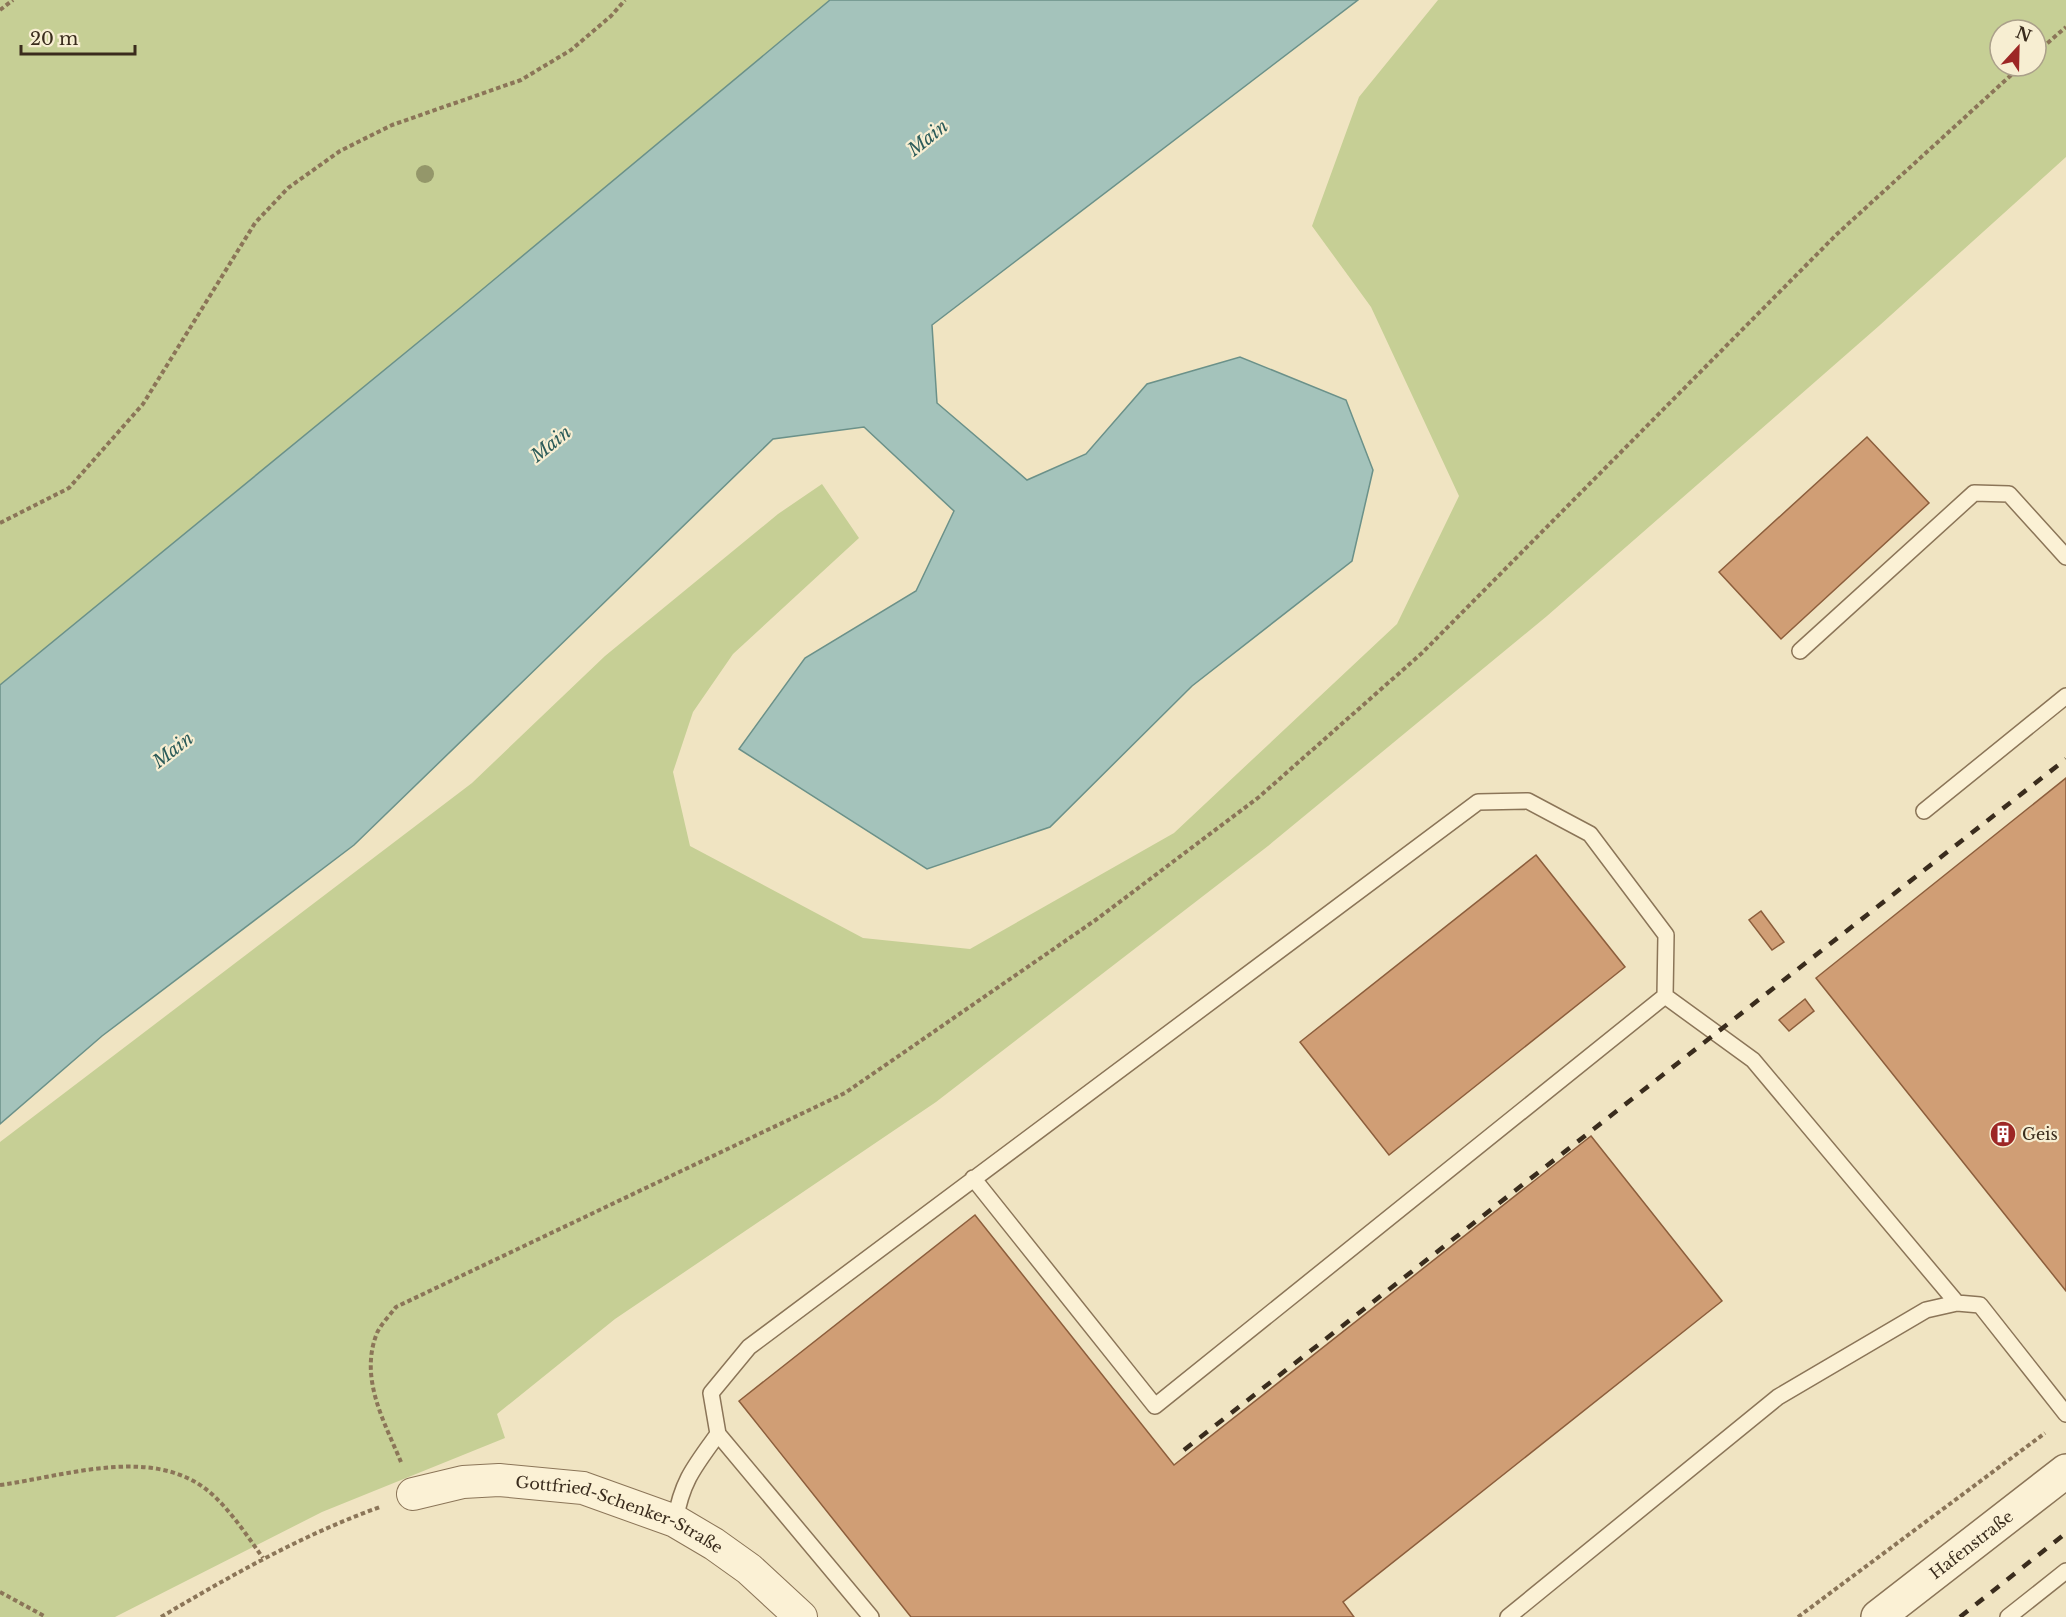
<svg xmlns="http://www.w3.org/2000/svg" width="2066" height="1617" viewBox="0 0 2066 1617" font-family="'Libre Baskerville',serif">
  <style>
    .green { fill: #c6cf95; fill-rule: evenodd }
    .water { fill: #a4c3bb; stroke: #6b9189; stroke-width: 1.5 }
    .building { fill: #d09e75; stroke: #8c5e3c; stroke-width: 1.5 }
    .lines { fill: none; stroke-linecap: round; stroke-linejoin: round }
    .service-casing { stroke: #8b7558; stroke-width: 18 }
    .minor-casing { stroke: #8b7558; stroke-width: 34 }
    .tertiary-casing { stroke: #8b7558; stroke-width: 36 }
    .path { stroke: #8b7558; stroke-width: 4; stroke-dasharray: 4.5 3; stroke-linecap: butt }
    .service { stroke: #fbf1d5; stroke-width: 15 }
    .minor { stroke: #fbf1d5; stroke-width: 32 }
    .tertiary { stroke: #fbf1d5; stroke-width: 33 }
    .rail { stroke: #3a2c1d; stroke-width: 4.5; stroke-dasharray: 10 10; stroke-linecap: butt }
    .tree { fill: #94976a }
    .labels { text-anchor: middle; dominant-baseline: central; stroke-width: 4.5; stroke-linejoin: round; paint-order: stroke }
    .poi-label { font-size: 16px; fill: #3a2c1d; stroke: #f7eed2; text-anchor: start }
    .street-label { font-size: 16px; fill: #3a2c1d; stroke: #f7eed2 }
    .water-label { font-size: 18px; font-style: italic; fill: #2b5b59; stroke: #f7eed2 }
  </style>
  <rect width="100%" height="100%" fill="#f0e4c2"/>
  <!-- green -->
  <path class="green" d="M0,0H830L460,308L0,685Z
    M1438,0H2066V157L1880,325L1547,616L1268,846L936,1102L615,1319L497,1414L505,1438L322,1512L115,1617H0V1142L472,783L605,656L778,514L822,484L859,538L733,654L693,712L673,772L690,846L863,938L970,949L1174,833L1397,624L1459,496L1371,307L1312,226L1359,97ZM2000,30H2036V66H2000Z"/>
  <!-- water -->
  <path class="water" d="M830,0H1358L932,325L937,403L1027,480L1086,454L1147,384L1240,357L1346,400L1373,470L1352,561L1192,686L1050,827L927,869L739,749L805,658L916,591L954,511L864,427L773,439L354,845L102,1036L0,1124V685L460,308Z"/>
  <!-- building -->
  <path class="building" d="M1867,437L1929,503L1781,639L1719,572Z
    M2066,778V1291L1816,978Z
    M1536,855L1625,967L1389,1155L1300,1042Z
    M1761,911L1784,942L1772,950L1749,920Z
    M1805,999L1814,1011L1789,1031L1779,1020Z
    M1591,1136L1722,1301L1343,1602L1354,1617H911L739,1401L975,1215L1174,1465Z"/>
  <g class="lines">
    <defs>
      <path id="service" d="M1800,651L1974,493L2009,494L2066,557
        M1924,811L2066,696
        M1665,996L1753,1060L1957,1303
        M675,1521C682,1481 694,1467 718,1434
        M871,1617L718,1434L711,1393L749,1347L1478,802L1528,801L1590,834L1666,935L1665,996L1155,1406L973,1178
        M1508,1617L1778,1397L1926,1310L1957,1303L1980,1305L2066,1414
        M2008,1617L2066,1571"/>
      <g id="minor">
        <path id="s1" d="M413,1494L463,1482L499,1480L583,1488L675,1521L714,1544L749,1569L801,1617"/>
      </g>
      <g id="tertiary">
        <path id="s2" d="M1878,1617L2066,1471"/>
      </g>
    </defs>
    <!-- service casing -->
    <use href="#service" class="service-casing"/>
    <!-- minor casing -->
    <use href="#minor" class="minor-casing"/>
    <!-- tertiary casing -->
    <use href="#tertiary" class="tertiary-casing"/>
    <!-- path -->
    <path class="path" d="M0,10L13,0
      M2036,53L2066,27
      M0,523L69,488L143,404L255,223L288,188L340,151L392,125L521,80L571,50L611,16L625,0
      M401,1462C384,1421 359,1378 377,1333C381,1324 390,1315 396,1307L845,1093L1097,919L1259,797L1422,653L1837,234L2021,66
      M0,1485C67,1476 158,1443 214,1496C233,1514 248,1537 263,1558
      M0,1592L46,1617
      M161,1617C232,1575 302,1535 380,1507
      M1798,1617L2045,1433"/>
    <!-- service -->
    <use href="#service" class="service"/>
    <!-- minor -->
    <use href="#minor" class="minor"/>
    <!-- tertiary -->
    <use href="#tertiary" class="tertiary"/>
    <!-- rail -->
    <path class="rail" d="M1184,1450L2066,759
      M1960,1617L2066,1533"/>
  </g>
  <!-- trees -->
  <circle class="tree" cx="425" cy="174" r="9"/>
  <!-- icons -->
  <defs>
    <symbol id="building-disc" viewBox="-11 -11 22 22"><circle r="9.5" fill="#9d2725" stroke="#f7eed2"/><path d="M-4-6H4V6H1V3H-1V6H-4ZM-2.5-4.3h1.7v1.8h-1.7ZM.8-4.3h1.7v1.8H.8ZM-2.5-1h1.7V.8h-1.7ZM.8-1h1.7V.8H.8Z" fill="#fff"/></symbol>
  </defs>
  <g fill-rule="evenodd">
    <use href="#building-disc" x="1988" y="1119" width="30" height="30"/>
  </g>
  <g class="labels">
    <!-- poi labels -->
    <g class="poi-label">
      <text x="2022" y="1134">Geis</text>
    </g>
    <!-- street labels -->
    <g class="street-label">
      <text stroke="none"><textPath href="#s1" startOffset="214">Gottfried-Schenker-Straße</textPath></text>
      <text stroke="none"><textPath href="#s2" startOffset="118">Hafenstraße</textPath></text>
    </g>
    <!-- water labels -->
    <g class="water-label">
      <text transform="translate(928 138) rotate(-39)">Main</text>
      <text transform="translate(551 444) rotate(-39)">Main</text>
      <text transform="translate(173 750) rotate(-38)">Main</text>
    </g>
  </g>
  <!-- north arrow -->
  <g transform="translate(2018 48) rotate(22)"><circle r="28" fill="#f7eed2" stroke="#aba08a" stroke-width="1.5"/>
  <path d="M0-4.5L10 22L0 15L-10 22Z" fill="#9d2725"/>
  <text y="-9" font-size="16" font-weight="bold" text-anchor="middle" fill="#3a2c1d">N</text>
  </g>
  <!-- scale -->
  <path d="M21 45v9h114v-9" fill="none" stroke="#3a2c1d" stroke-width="3"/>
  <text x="30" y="45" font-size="18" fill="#3a2c1d" stroke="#f7eed2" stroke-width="4.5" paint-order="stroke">20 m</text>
</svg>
